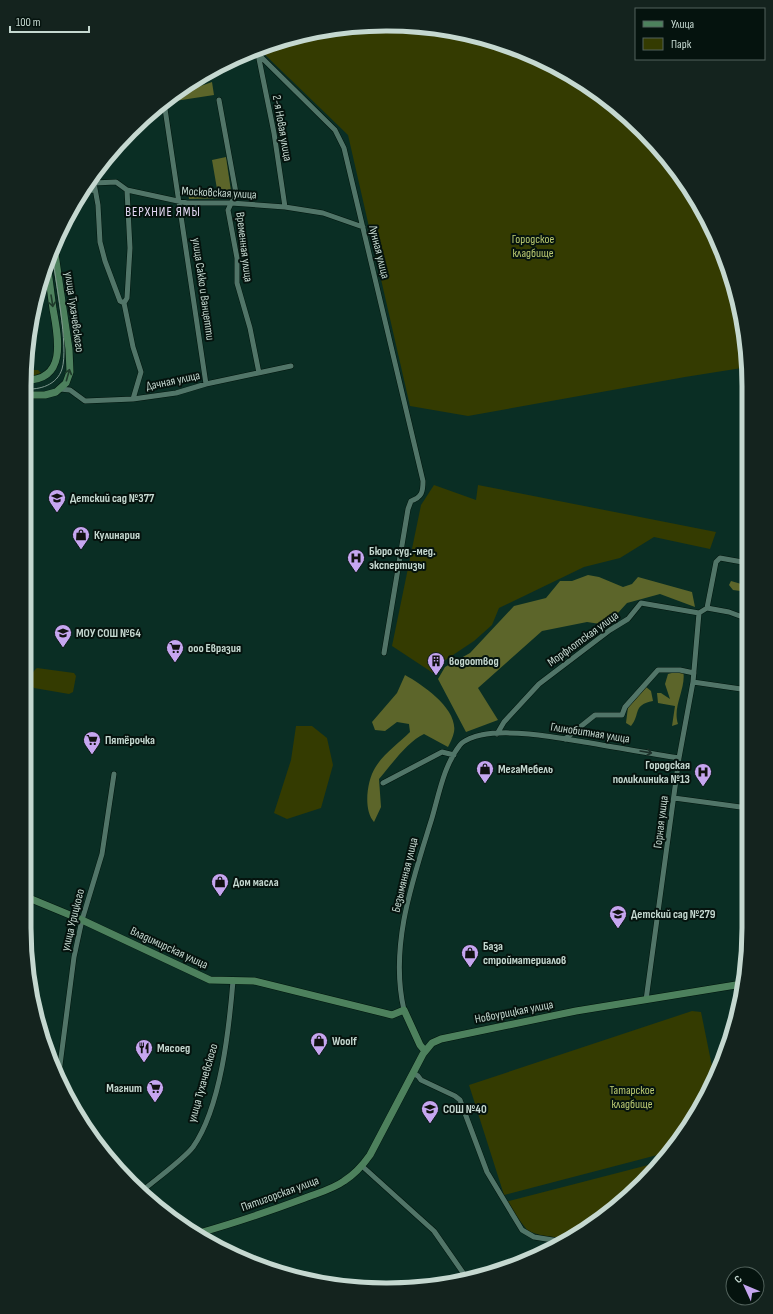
<svg xmlns="http://www.w3.org/2000/svg" width="773" height="1314" viewBox="0 0 773 1314" font-family="'Sofia Sans Condensed',sans-serif">
  <style>
    .green { fill: #343b01 }
    .forest { fill: #5c652a }
    .lines { fill: none; stroke-linecap: round; stroke-linejoin: round }
    .street-casing { stroke: #00150d; stroke-width: 6 }
    .secondary-casing { stroke: #00150d; stroke-width: 8 }
    .street { stroke: #517568; stroke-width: 5 }
    .secondary { stroke: #4d815d; stroke-width: 7 }
    .tram { stroke: #809990; stroke-width: 1 }
    .oneway { stroke: #1e3a2a }
    .oneway2 { stroke: #1c3029 }
    .labels { text-anchor: middle; dominant-baseline: central; stroke-width: 4; stroke-linejoin: round; paint-order: stroke }
    .street-label { font-size: 12px; fill: #c5d8d0; stroke: #05130e }
    .park-label { font-size: 12px; fill: #bac971; stroke: #05130e }
    .poi-label { font-size: 12px; font-weight: bold; fill: #c5d8d0; stroke: #05130e; text-anchor: start }
    .neighbourhood-label { font-size: 13px; letter-spacing: 1px; fill: #e7dbf7; stroke: #05130e }
    .rim { fill: none; stroke: #c5d8d0; stroke-width: 5 }
  </style>
  <rect width="100%" height="100%" fill="#0a2e24"/>
  <!-- green -->
  <path class="green" d="M387,24L457,31L525,52L588,85L659,147L701,205L730,270L748,367L685,377L468,416L410,406L348,135L258,48L316,31Z
    M25,370H38L41,373L33,376L25,377Z
    M434,485L476,500L478,485L716,532L710,549L654,537L620,558L584,567L499,608L492,625L474,641L441,663L433,673L392,646L421,505Z
    M37,668L74,673L76,676L73,692L69,694L34,688C29,683 31,672 37,668Z
    M296,726H312L327,738L333,765L321,808L287,819L274,813L291,760Z
    M692,1011L701,1012L714,1076L688,1129L665,1153L504,1195L469,1085Z
    M656,1163L607,1215L565,1238L543,1236L528,1231L505,1202Z"/>
  <!-- forest -->
  <path class="forest" d="M212,82L214,95L175,101L181,93Z
    M226,157L231,191L228,198L189,199L188,190L217,189L212,160Z
    M588,575L599,577L623,587L632,584L638,577L692,592L695,607L660,594L627,603L607,625L587,622L542,631L478,688L498,720L466,732L438,679L445,667L470,653L514,606L546,598L560,581H572Z
    M731,581L748,586V592L733,590L729,585Z
    M683,670C687,688 672,706 678,724L672,726L675,706L658,703L657,693H661L670,699L665,684L668,674Z
    M405,675C423,685 458,709 454,732C453,737 450,743 448,747L424,734C408,741 391,765 379,779L381,807L374,822C363,810 367,781 375,768C383,754 399,743 410,732L409,724L397,722L385,731L375,730L372,722L397,693Z
    M646,687L651,691L653,701C632,705 641,714 631,726L626,723L628,707L637,697L640,689Z"/>
  <g class="lines">
    <defs>
      <path id="street" d="M254,50L335,130L344,148L423,481C423,492 422,497 411,501L408,509L384,653
        M258,54L274,133L285,207
        M219,100L236,193L228,210L237,258V283L250,328L259,373
        M164,102L206,384
        M127,190L130,248L127,298L124,303L133,347L141,372L133,399
        M82,191L94,190
        M124,303L120,301L105,261L100,242L98,205L94,183L116,182L127,190L187,203H231L285,207L323,213L363,227
        M60,389L70,390L85,401L133,399L176,393L206,384L291,366
        M707,608L729,612L748,619
        M699,613L707,608L716,562L720,558L748,563
        M693,682L748,690
        M497,734L504,722L539,684L610,630L628,619L641,603L699,613
        M565,739L595,715H622L625,707L658,670H680L694,673
        M383,783L442,752L454,755
        M674,798L748,808
        M646,1000L679,758L693,682L699,613
        M404,1010C389,946 413,879 432,818C439,794 444,765 460,745C464,740 475,736 481,735C511,729 554,737 584,742C615,747 647,753 679,758
        M59,1073L74,957L82,920L102,854L114,774
        M413,1073L418,1076L421,1080L455,1096L460,1100L487,1172L522,1230L534,1237L559,1241
        M362,1166L434,1231L466,1277
        M142,1191C155,1180 184,1159 193,1147C221,1107 229,1029 233,981"/>
      <path id="secondary" d="M25,380C68,381 58,336 53,309C51,293 49,278 47,263
        M25,395H45L56,392L66,383L70,372L69,349L54,247
        M24,896L82,920L210,980L254,981L392,1015L404,1010L420,1045L425,1051
        M199,1233C235,1223 270,1211 305,1198C318,1193 333,1189 344,1181C355,1174 363,1165 370,1155L423,1054L432,1043L441,1039L576,1011L742,984"/>
    </defs>
    <!-- street casing -->
    <use href="#street" class="street-casing"/>
    <!-- secondary casing -->
    <use href="#secondary" class="secondary-casing"/>
    <!-- street -->
    <use href="#street" class="street"/>
    <!-- secondary -->
    <use href="#secondary" class="secondary"/>
    <!-- tram -->
    <path class="tram" d="M25,389C40,390 57,385 62,369C69,347 55,278 52,253"/>
  </g>
  <!-- one-way arrows -->
  <defs><path id="oneway-shaft" d="M-6 0H5M1.5-3L5.5 0L1.5 3" fill="none" stroke-width="1.6" stroke-linecap="round" stroke-linejoin="round"/></defs>
  <g class="oneway">
    <use href="#oneway-shaft" transform="translate(52 301) rotate(81)"/>
    <use href="#oneway-shaft" transform="translate(68 375) rotate(-74)"/>
  </g>
  <use class="oneway2" href="#oneway-shaft" transform="translate(646 752) rotate(10)"/>
  <!-- icons -->
  <defs>
    <symbol id="school-pin" viewBox="-11 -11 22 30"><path d="M0 17L-7.5 6A9.5 9.5 0 1 1 7.5 6Z" fill="#c6a6f0" stroke="#05130e"/><path d="M0-5L7-2L0 1L-7-2ZM-4 1L0 2.5L4 1V4Q0 6-4 4Z" fill="#111"/></symbol>
    <symbol id="shop-pin" viewBox="-11 -11 22 30"><path d="M0 17L-7.5 6A9.5 9.5 0 1 1 7.5 6Z" fill="#c6a6f0" stroke="#05130e"/><path d="M-5-2.5h2.3a2.7 3.5 0 0 1 5.4 0H5L5.5 6h-11ZM-1.5-2.5h3a1.5 2.3 0 0 0-3 0Z" fill="#111"/></symbol>
    <symbol id="hospital-pin" viewBox="-11 -11 22 30"><path d="M0 17L-7.5 6A9.5 9.5 0 1 1 7.5 6Z" fill="#c6a6f0" stroke="#05130e"/><path d="M-5-5h3v3.5h4V-5h3V5h-3V1.5h-4V5h-3Z" fill="#111"/></symbol>
    <symbol id="supermarket-pin" viewBox="-11 -11 22 30"><path d="M0 17L-7.5 6A9.5 9.5 0 1 1 7.5 6Z" fill="#c6a6f0" stroke="#05130e"/><path d="M-6-5.5h2.5l.6 2H6L4.5 2H-2.5L-4.4-4H-6ZM-1.5 3.2a1.3 1.3 0 1 0 .1 0ZM3 3.2a1.3 1.3 0 1 0 .1 0Z" fill="#111"/></symbol>
    <symbol id="building-pin" viewBox="-11 -11 22 30"><path d="M0 17L-7.5 6A9.5 9.5 0 1 1 7.5 6Z" fill="#c6a6f0" stroke="#05130e"/><path d="M-4-6H4V6H1V3H-1V6H-4ZM-2.5-4.3h1.7v1.8h-1.7ZM.8-4.3h1.7v1.8H.8ZM-2.5-1h1.7V.8h-1.7ZM.8-1h1.7V.8H.8Z" fill="#111"/></symbol>
    <symbol id="restaurant-pin" viewBox="-11 -11 22 30"><path d="M0 17L-7.5 6A9.5 9.5 0 1 1 7.5 6Z" fill="#c6a6f0" stroke="#05130e"/><path d="M-5-6h1v4h1v-4h1v4h1v-4h1v5L-1.5 .5V6h-2V.5L-5-1ZM5-6V6H3V1.5H1.5Q1.5-4 5-6Z" fill="#111"/></symbol>
  </defs>
  <g fill-rule="evenodd">
    <use href="#school-pin" x="47" y="488" width="20" height="27"/>
    <use href="#shop-pin" x="71" y="525" width="20" height="27"/>
    <use href="#hospital-pin" x="346" y="548" width="20" height="27"/>
    <use href="#school-pin" x="53" y="623" width="20" height="27"/>
    <use href="#supermarket-pin" x="165" y="638" width="20" height="27"/>
    <use href="#building-pin" x="426" y="651" width="20" height="27"/>
    <use href="#supermarket-pin" x="82" y="730" width="20" height="27"/>
    <use href="#shop-pin" x="475" y="759" width="20" height="27"/>
    <use href="#hospital-pin" x="693" y="762" width="20" height="27"/>
    <use href="#shop-pin" x="210" y="872" width="20" height="27"/>
    <use href="#school-pin" x="608" y="904" width="20" height="27"/>
    <use href="#shop-pin" x="460" y="943" width="20" height="27"/>
    <use href="#shop-pin" x="309" y="1031" width="20" height="27"/>
    <use href="#restaurant-pin" x="134" y="1038" width="20" height="27"/>
    <use href="#supermarket-pin" x="145" y="1078" width="20" height="27"/>
    <use href="#school-pin" x="420" y="1099" width="20" height="27"/>
  </g>
  <g class="labels">
    <!-- street labels -->
    <g class="street-label">
      <text transform="translate(282 128) rotate(80)">2-я Новая улица</text>
      <text transform="translate(219 193) rotate(3)">Московская улица</text>
      <text transform="translate(244 247) rotate(83)">Временная улица</text>
      <text transform="translate(379 252) rotate(76)">Лунная улица</text>
      <text transform="translate(203 289) rotate(82)">улица Сакко и Ванцетти</text>
      <text transform="translate(74 312) rotate(82)">улица Тухачевского</text>
      <text transform="translate(173 381) rotate(-12)">Дачная улица</text>
      <text transform="translate(583 639) rotate(-36)">Морфлотская улица</text>
      <text transform="translate(590 733) rotate(9)">Глинобитная улица</text>
      <text transform="translate(661 822) rotate(-83)">Горная улица</text>
      <text transform="translate(405 875) rotate(-76)">Безымянная улица</text>
      <text transform="translate(73 920) rotate(-76)">улица Урицкого</text>
      <text transform="translate(169 948) rotate(25)">Владимирская улица</text>
      <text transform="translate(514 1012) rotate(-11)">Новоурицкая улица</text>
      <text transform="translate(203 1083) rotate(-74)">улица Тухачевского</text>
      <text transform="translate(280 1194) rotate(-20)">Пятигорская улица</text>
    </g>
    <!-- park labels -->
    <g class="park-label">
      <text x="533" y="239">Городское<tspan x="533" dy="14">кладбище</tspan></text>
      <text x="632" y="1090">Татарское<tspan x="632" dy="14">кладбище</tspan></text>
    </g>
    <!-- poi labels -->
    <g class="poi-label">
      <text x="70" y="498">Детский сад №377</text>
      <text x="94" y="535">Кулинария</text>
      <text x="369" y="551">Бюро суд.-мед.<tspan x="369" dy="14">экспертизы</tspan></text>
      <text x="76" y="633">МОУ СОШ №64</text>
      <text x="188" y="648">ооо Евразия</text>
      <text x="449" y="661">водоотвод</text>
      <text x="105" y="740">Пятёрочка</text>
      <text x="690" y="765" text-anchor="end">Городская<tspan x="690" dy="14">поликлиника №13</tspan></text>
      <text x="498" y="769">МегаМебель</text>
      <text x="233" y="882">Дом масла</text>
      <text x="631" y="914">Детский сад №279</text>
      <text x="483" y="946">База<tspan x="483" dy="14">стройматериалов</tspan></text>
      <text x="332" y="1041">Woolf</text>
      <text x="157" y="1048">Мясоед</text>
      <text x="142" y="1088" text-anchor="end">Магнит</text>
      <text x="443" y="1109">СОШ №40</text>
    </g>
    <!-- neighbourhood labels -->
    <g class="neighbourhood-label">
      <text x="163" y="212">ВЕРХНИЕ ЯМЫ</text>
    </g>
  </g>
  <!-- crop -->
  <path d="M0 0H773V1314H0ZM386 31H387A355 355 0 0 1 742 386V928A355 355 0 0 1 387 1283H386A355 355 0 0 1 31 928V386A355 355 0 0 1 386 31Z" fill="#14231e" fill-rule="evenodd"/>
  <path class="rim" d="M386 31H387A355 355 0 0 1 742 386V928A355 355 0 0 1 387 1283H386A355 355 0 0 1 31 928V386A355 355 0 0 1 386 31Z"/>
  <!-- legend -->
  <rect x="635" y="8" width="130" height="52" fill="#05130e" stroke="#52625c"/>
  <rect x="643" y="21" width="20" height="6" fill="#4d815d" stroke="#52625c"/>
  <text x="671" y="28" font-size="12" fill="#c5d8d0">Улица</text>
  <rect x="643" y="38" width="20" height="12" fill="#343b01" stroke="#52625c"/>
  <text x="671" y="48" font-size="12" fill="#c5d8d0">Парк</text>
  <!-- north arrow -->
  <g transform="translate(745 1286) rotate(314)"><circle r="19" fill="#05130e" stroke="#52625c"/>
  <path d="M0-3L7 15L0 10L-7 15Z" fill="#c6a6f0"/>
  <text y="-6" font-size="11" font-weight="bold" text-anchor="middle" fill="#c5d8d0">С</text>
  </g>
  <!-- scale -->
  <path d="M10 26v6h79v-6" fill="none" stroke="#c5d8d0" stroke-width="2"/>
  <text x="16" y="26" font-size="12" fill="#c5d8d0" stroke="#05130e" stroke-width="3" paint-order="stroke">100 m</text>
</svg>
